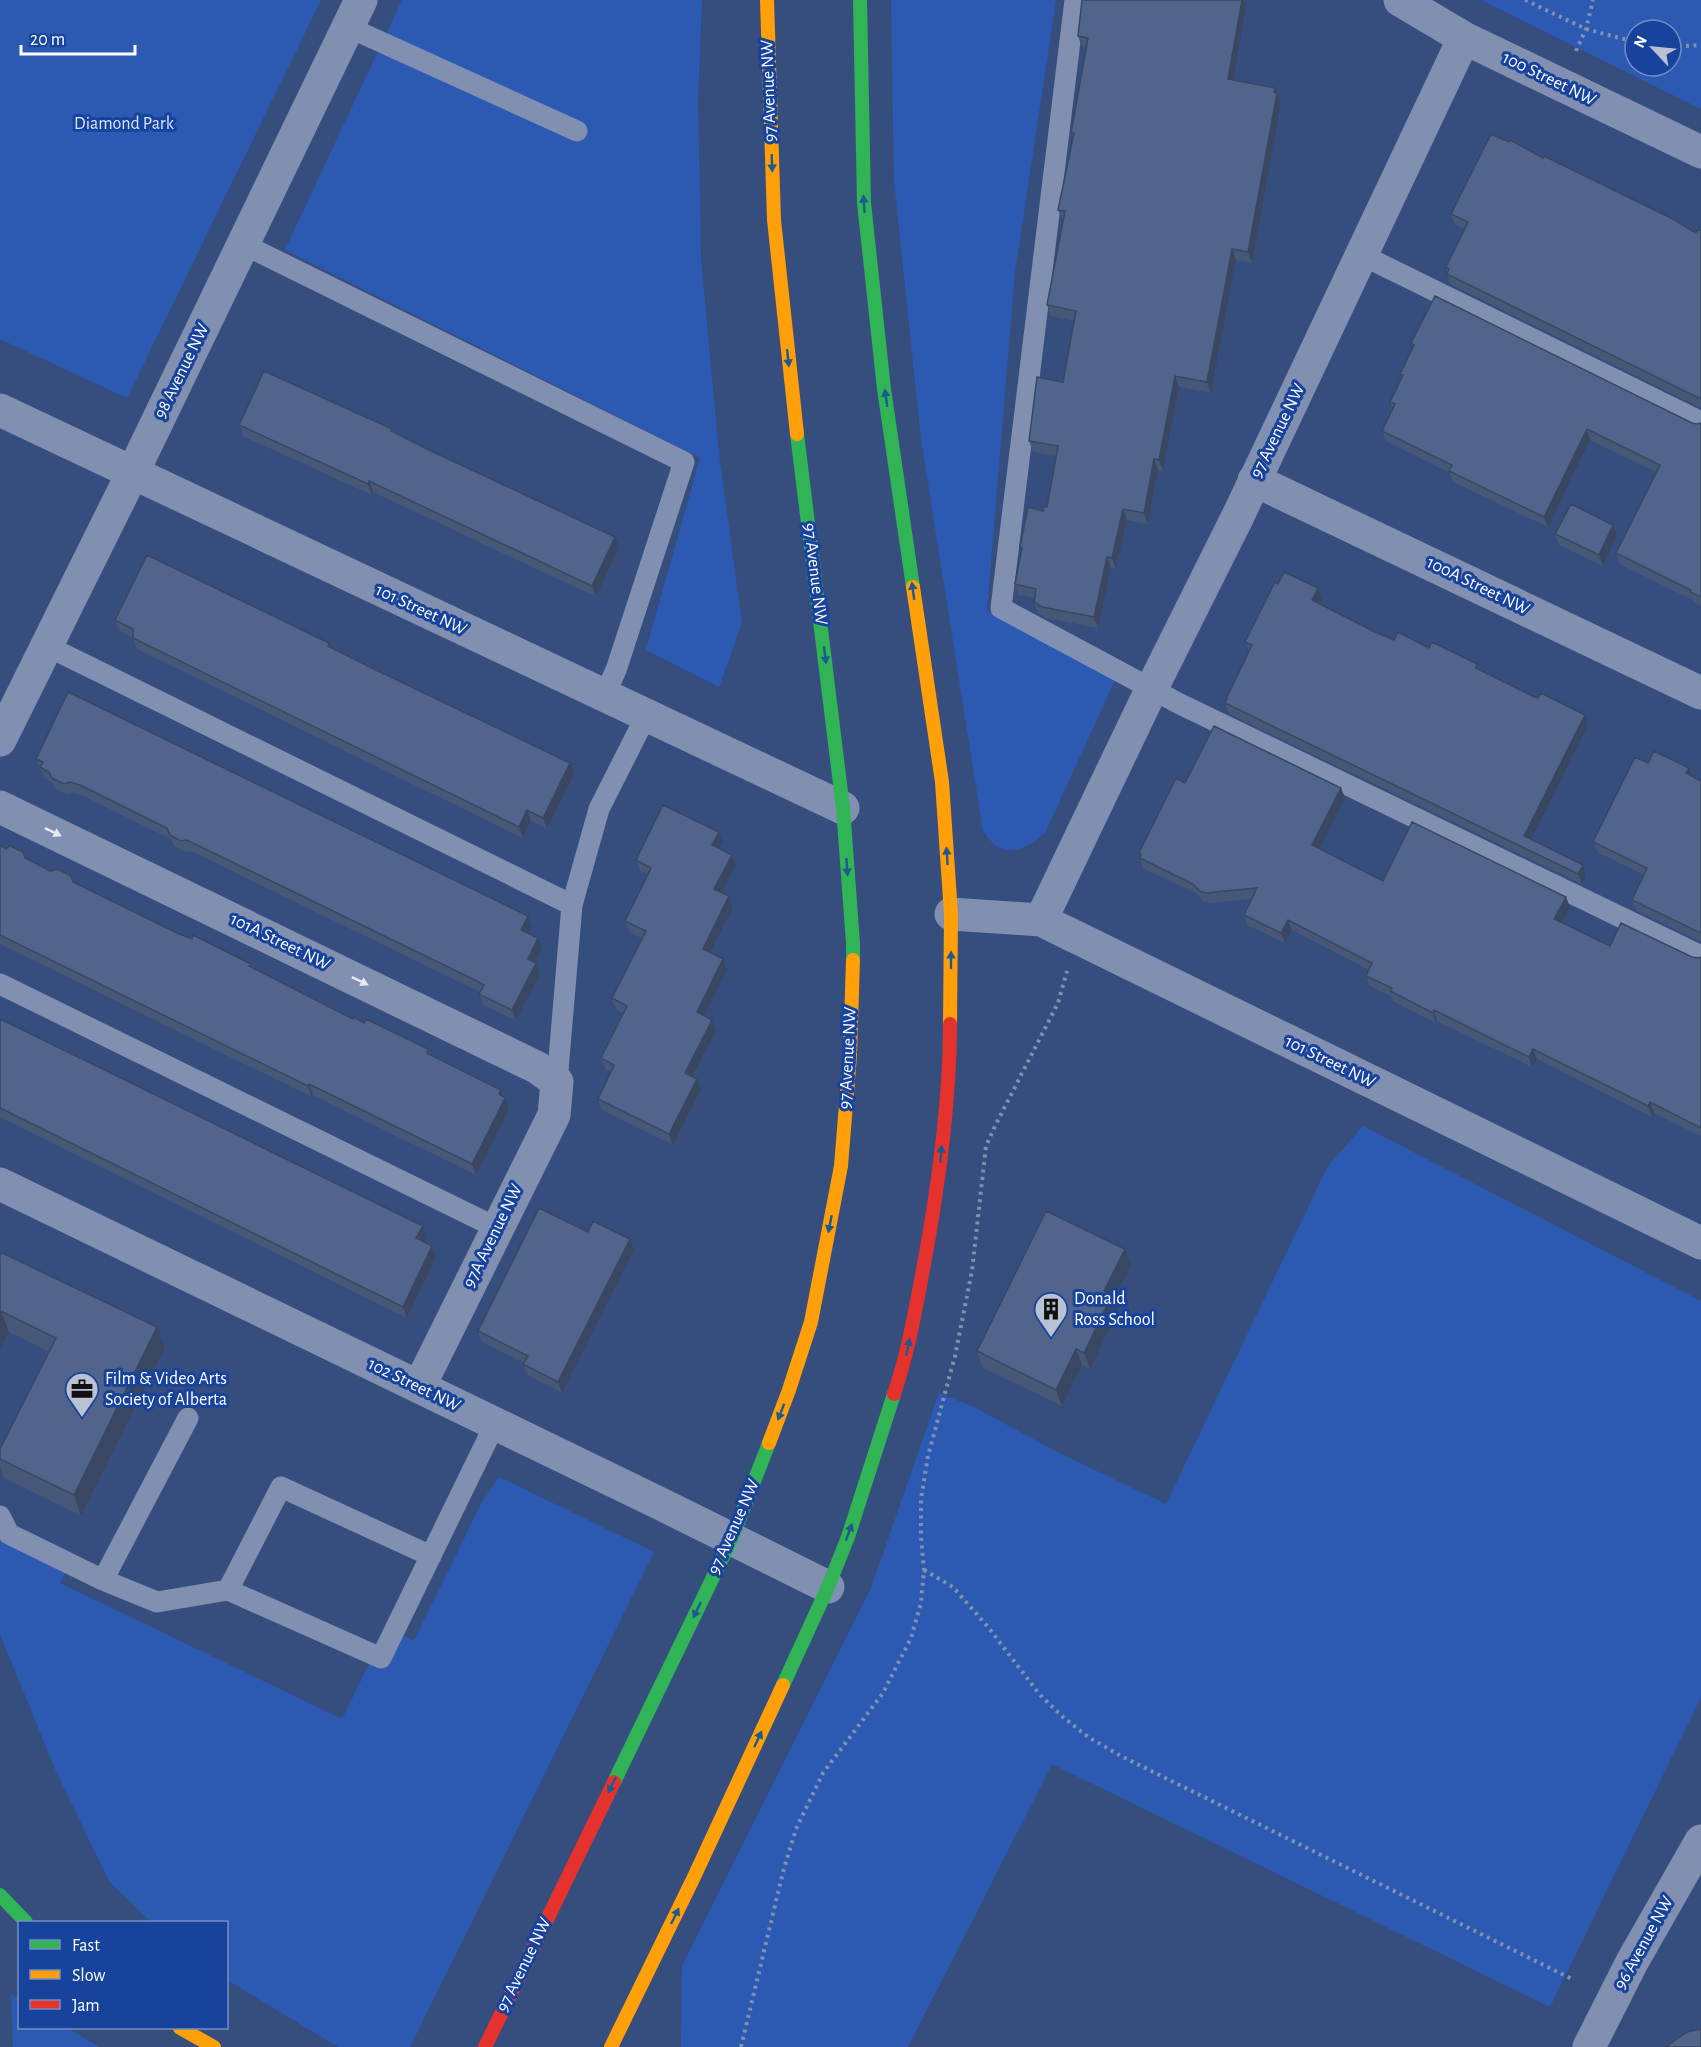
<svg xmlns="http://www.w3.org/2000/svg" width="1701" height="2047" viewBox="0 0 1701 2047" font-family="'Alegreya Sans',sans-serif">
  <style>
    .green { fill: #2c5ab3; fill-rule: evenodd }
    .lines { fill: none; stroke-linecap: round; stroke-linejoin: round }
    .path { stroke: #8190b0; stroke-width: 4; stroke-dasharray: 3 4.5; stroke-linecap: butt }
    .lane { stroke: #8190b0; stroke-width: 21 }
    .street { stroke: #8190b0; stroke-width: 33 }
    .fast { stroke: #30b455; stroke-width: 14 }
    .slow { stroke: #ff9f0a; stroke-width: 14 }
    .jam { stroke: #e5322d; stroke-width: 14 }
    .wall { fill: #465778 }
    .shaded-wall { fill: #394762 }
    .building { fill: #51658c; stroke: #394762; stroke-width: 1.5 }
    .oneway { fill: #1c5a8f }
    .oneway2 { fill: #e6e9ef }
    .labels { text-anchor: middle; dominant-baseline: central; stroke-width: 6; stroke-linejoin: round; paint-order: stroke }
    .street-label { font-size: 18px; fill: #fff; stroke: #17439d }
    .park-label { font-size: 18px; fill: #d6e4fd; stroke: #17439d }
    .poi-label { font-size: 18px; fill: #fff; stroke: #17439d; text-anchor: start }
  </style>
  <rect width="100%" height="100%" fill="#364e7e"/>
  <!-- green -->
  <path class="green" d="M0,0H321L127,398L0,339Z
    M402,0H702L698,100L701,259L719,454L742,623L719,687L646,650L700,458L285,250Z
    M891,0H1056L1015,272L987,610L1115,680L1045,833C1032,844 1014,857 996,846C992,843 987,836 983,831L921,439L894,181Z
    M1481,0H1701V109ZM1635,30H1671V66H1635Z
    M1363,1126L1701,1301V1697L1550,2007L1052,1764L908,2047H681L682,1966L871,1588L939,1393L974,1407L1057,1452L1166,1504L1328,1166Z
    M499,1477L654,1552L410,2047H338L227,1980L226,1922H151L109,1881L55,1769L5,1646L0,1633V1518L74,1553L60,1583L342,1719L387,1628L414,1641L482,1502Z
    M11,1994L19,1999L20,2028H67L99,2047H13Z"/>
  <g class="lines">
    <!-- path -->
    <path class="path" d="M1525,0L1586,29L1635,42
      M1671,47L1701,45
      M1576,51L1586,29L1593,0
      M924,1570L953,1587L988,1627L1040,1695L1063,1717L1088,1737L1121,1756L1572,1979
      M741,2047L783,1872L796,1829L823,1773L883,1693L911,1638L921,1603L924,1570L921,1537V1499L928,1456L955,1356L972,1271L986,1146L996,1124L1058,1003L1067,971"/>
    <!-- lane -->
    <path class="lane" d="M1075,0L1001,608L1178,703L1701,956
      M348,27L577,131
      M243,244L684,462L616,670L604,696
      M1362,255L1701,422
      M47,646L572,905
      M0,984L497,1228
      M557,1082L572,905L599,809L646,716
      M0,1516L9,1534L103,1580L157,1602L228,1590
      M431,1556L281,1487L228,1590L381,1658L495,1424
      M103,1580L188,1418"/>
    <!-- street -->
    <path class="street" d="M1400,0L1464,38L1701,152
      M0,410L843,808
      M1254,480L1701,693
      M0,740L132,474L361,0
      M0,807L538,1068L557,1082L554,1115L419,1387
      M951,914L1041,920L1701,1243
      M1041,920L1152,688L1238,516L1464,38
      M0,1184L663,1505L828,1587
      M1589,2047L1632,1962L1701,1841"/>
    <!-- fast -->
    <path class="fast" d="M860,0L864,203L884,389L913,587
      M797,434L843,808L853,943V960
      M783,1685L828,1587L848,1537L894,1394
      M614,1782L732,1538L769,1443
      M0,1895L26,1922"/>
    <!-- slow -->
    <path class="slow" d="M767,0L774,220L797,434
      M913,587L942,782L951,914L950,1024
      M769,1443L789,1390L811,1322L841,1166L850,1055L853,960
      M180,2028L214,2047
      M611,2047L694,1877L783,1685"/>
    <!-- jam -->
    <path class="jam" d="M894,1394C908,1353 915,1312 923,1270C938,1189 950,1106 950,1024
      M485,2047L614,1782"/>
  </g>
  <!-- wall -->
  <path class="wall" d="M1082,0H1247L1234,80L1275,88L1281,104L1252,263L1236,260L1211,393L1179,387L1163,471L1158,470L1148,524L1127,520L1116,569L1111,568L1098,628L1046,618L1038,613L1034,602V598L1019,595L1015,584L1022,552L1020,547L1043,511L1047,507L1056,456L1033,452L1029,441L1063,382L1074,321L1051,316L1047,305L1063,221L1058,210L1073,140L1071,133L1086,48L1082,47L1078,36Z
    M1451,214L1696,233L1701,231V408L1450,284L1447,274V272L1446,267L1464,229L1455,225Z
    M1411,343L1692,423L1697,424L1701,423V606L1694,602L1693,600L1620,564L1616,553L1656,472L1590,440L1548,527L1453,482L1450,473L1386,441L1382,431L1393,409L1390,402L1402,379L1400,374L1413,347Z
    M239,425L392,429L393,432L619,548L596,597L373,492L372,495L243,436Z
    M1613,525L1617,536L1603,566L1559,545L1555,534Z
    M1278,584L1322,599L1319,604L1394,640L1429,648L1479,669L1588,725L1531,839L1586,876L1582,884L1229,714L1225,703L1226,701V699L1249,651L1245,642Z
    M115,620L331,647L570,763L574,774L547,829L531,821L523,838L137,649L133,638L119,631Z
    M36,759L528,916L532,927L529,934L542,949L536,962L540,974L516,1021L483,1005L479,994L480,992L191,851L185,852L174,846L171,839L84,796L74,793L68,795L56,789L53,783L44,778Z
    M1648,763L1692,776L1701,781V942L1636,910L1632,900L1644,875L1597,852L1593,842Z
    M1185,783L1341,788L1345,798L1319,848L1383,881L1570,907L1562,922L1610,946L1698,958L1701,957V1136L1654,1113L1652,1117L1537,1059L1532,1067L1437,1021L1436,1023L1394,1002L1392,997L1370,986L1366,976L1369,970L1292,930L1285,943L1247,925L1244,915L1251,899L1210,903L1204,902L1197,894L1143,868L1139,853Z
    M719,832L723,843L720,849L736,866L722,893L729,896L733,907L711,953L727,970L704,1016L716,1031L693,1077L697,1079L701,1090L673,1145L602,1110L598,1099L611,1072L605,1069L601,1058L623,1013L616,1009L612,998L642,938L629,932L625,921L648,875L640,871L636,860Z
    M0,845L177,933L251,964L252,968L353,1019L428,1049L430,1054L503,1096L509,1109L476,1175L313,1095L312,1097L0,944Z
    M0,1019L427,1237L424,1242L436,1257L407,1318L0,1117Z
    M588,1232L630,1239L634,1250L562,1393L527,1375L523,1364L524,1363L482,1342L478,1331Z
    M0,1252L165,1348L81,1516L4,1478L0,1467V1449L49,1352L9,1332L0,1349Z
    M1131,1265L1114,1299L1118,1311L1090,1369L1082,1365L1062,1406L983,1368L977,1351Z"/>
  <!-- shaded-wall -->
  <path class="shaded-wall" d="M1242,0H1247L1232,90L1228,79Z
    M1275,88L1281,104L1252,263L1248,252Z
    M1232,249L1236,260L1211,393L1207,382Z
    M1175,376L1179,387L1163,471L1159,460Z
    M1587,429L1590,440L1548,527L1544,517Z
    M1154,459L1158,470L1148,524L1144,513Z
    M369,481L373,492L372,495L368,484Z
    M1123,509L1127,520L1116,569L1112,558Z
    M1613,525L1617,536L1603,566L1599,555Z
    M615,537L619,548L596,597L592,586Z
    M1107,557L1111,568L1098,628L1094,617Z
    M1318,588L1322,599L1316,611L1312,600Z
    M1585,715L1588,725L1528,846L1524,836Z
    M570,763L574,774L547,829L543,818Z
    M1689,768L1692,778L1686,773Z
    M1341,788L1345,798L1316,855L1312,845Z
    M527,810L531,821L523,838L519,827Z
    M719,832L723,843L716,856L712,845Z
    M732,855L736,866L718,900L714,889Z
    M1583,865L1586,876L1582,884L1578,874Z
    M729,896L733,907L707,960L703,949Z
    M1566,897L1570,907L1558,929L1554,919Z
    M528,916L532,927L525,941L521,930Z
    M1288,920L1292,930L1285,943L1281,933Z
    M538,938L542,949L532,970L528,959Z
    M723,959L727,970L701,1023L697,1012Z
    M536,963L540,974L516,1021L512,1010Z
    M1434,1010L1437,1021L1436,1023L1433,1013Z
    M712,1020L716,1031L689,1084L685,1073Z
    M1533,1049L1537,1059L1532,1067L1529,1057Z
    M697,1079L701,1090L673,1145L669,1134Z
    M309,1084L313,1095L312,1097L308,1086Z
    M501,1090L504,1100L505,1098L509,1109L476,1175L472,1164Z
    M1650,1102L1654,1113L1652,1117L1648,1106Z
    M423,1226L427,1237L420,1249L416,1238Z
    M630,1239L634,1250L562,1393L558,1382Z
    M432,1246L436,1257L407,1318L403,1307Z
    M1125,1249L1131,1265L1114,1299L1118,1311L1090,1369L1084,1353L1104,1291Z
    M1,1311L9,1332L0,1349V1313Z
    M157,1327L165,1348L81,1516L74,1495Z
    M1076,1349L1082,1365L1062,1406L1056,1390Z"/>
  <!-- building -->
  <path class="building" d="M1082,0H1242L1228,79L1275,88L1274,92L1277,93L1248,252L1232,249L1207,382L1175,376L1159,460L1154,459L1144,513L1123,509L1112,558L1107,557L1094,617L1042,607L1034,602L1036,589L1015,584L1022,548L1020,547L1028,507L1043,511L1044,506L1047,507L1058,446L1029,441L1037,377L1063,382L1076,311L1047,305L1065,211L1058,210L1074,133H1071L1088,38L1078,36Z
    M1491,134L1509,142L1510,140L1543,158L1544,156L1673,219L1696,233L1698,230L1701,231V399L1447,274L1449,269L1446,267L1468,222L1451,214Z
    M1435,296L1692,423L1697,424L1701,423V597L1690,592L1691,590L1616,553L1660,465L1587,429L1544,517L1449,471L1452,465L1382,431L1395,404L1390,402L1403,375L1400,374L1414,345L1411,343Z
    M264,371L392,429L391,431L427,449L615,537L592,586L369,481L368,484L239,425Z
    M1571,504L1613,525L1599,555L1555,534Z
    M147,555L329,643L328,646L376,670L570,763L543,818L527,810L519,827L133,638V629L115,620Z
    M1284,572L1318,588L1312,600L1373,631L1394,640L1398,632L1429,648L1432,642L1477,664L1476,668L1534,697L1538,698L1541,693L1585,715L1524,836L1583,865L1578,874L1225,703L1227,699H1226L1252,645L1245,642L1275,582L1278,584Z
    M68,692L528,916L521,930L538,938L528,959L536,963L512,1010L479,994L484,985L477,981L187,840L181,841L170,835L167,828L80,785L70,782L64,784L52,778L49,772L40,767L43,762L36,759Z
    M1214,726L1341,788L1312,845L1383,881L1412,822L1566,897L1554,919L1610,946L1621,923L1692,957L1698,958L1701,957V1128L1650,1102L1648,1106L1533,1049L1529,1057L1434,1010L1433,1013L1390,991L1392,988L1366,976L1372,963L1288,920L1281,933L1244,915L1257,888L1206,893L1200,891L1193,884L1140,858L1141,854L1139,853L1176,778L1185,783Z
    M1654,751L1689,768L1686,773L1701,781V933L1632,900L1647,868L1593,842L1635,757L1648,763Z
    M663,805L719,832L712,845L732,855L714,889L729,896L703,949L723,959L697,1012L712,1020L685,1073L697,1079L669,1134L598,1099L614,1065L601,1058L627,1006L612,998L646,931L625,921L651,868L636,860Z
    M0,845L6,849L10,846L23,852L25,858L50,871L58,869L71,876L73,882L177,933L192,939L193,935L251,964L249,966L353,1019L354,1017L364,1023L366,1019L428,1049L427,1053L501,1090L499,1094L505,1098L472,1164L309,1084L308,1086L0,935Z
    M0,1019L423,1226L416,1238L432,1246L403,1307L0,1108Z
    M539,1208L588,1232L593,1221L630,1239L558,1382L523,1364L528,1356L478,1331Z
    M1046,1211L1125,1249L1104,1291L1112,1295L1084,1353L1076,1349L1056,1390L977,1351Z
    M0,1252L157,1327L74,1495L0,1459V1449L56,1338L1,1311L0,1313Z
    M1701,2029V2047H1665L1687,2032Z"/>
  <!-- one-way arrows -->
  <defs><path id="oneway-solid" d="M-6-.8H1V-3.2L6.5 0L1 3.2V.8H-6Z" transform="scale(1.5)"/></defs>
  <g class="oneway">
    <use href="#oneway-solid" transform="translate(772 163) rotate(88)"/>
    <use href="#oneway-solid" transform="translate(864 204) rotate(-94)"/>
    <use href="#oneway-solid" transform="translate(788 358) rotate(84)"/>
    <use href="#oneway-solid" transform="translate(886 398) rotate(-98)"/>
    <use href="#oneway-solid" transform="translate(913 591) rotate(-98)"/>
    <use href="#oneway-solid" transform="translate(825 655) rotate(83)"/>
    <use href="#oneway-solid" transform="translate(947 856) rotate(-94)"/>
    <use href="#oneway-solid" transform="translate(847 867) rotate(86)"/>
    <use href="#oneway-solid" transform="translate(951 960) rotate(-90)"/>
    <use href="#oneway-solid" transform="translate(941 1154) rotate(-85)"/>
    <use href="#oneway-solid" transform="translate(830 1224) rotate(101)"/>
    <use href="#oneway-solid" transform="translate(908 1347) rotate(-79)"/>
    <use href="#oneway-solid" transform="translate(781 1412) rotate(111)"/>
    <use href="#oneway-solid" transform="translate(849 1532) rotate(-70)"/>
    <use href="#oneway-solid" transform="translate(697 1610) rotate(116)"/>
    <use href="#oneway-solid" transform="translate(758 1739) rotate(-65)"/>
    <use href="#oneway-solid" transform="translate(612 1785) rotate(116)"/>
    <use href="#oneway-solid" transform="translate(675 1916) rotate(-64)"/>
  </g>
  <g class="oneway2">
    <use href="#oneway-solid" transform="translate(53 832) rotate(26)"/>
    <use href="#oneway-solid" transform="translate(360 981) rotate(26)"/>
  </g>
  <!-- icons -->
  <defs>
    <symbol id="building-pin" viewBox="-11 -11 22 30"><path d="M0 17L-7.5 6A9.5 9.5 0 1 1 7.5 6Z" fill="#b9c1d2" stroke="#17439d"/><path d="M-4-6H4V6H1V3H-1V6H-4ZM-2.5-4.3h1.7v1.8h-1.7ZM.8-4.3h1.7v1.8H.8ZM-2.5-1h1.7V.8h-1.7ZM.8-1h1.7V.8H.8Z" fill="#111"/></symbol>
    <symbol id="office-pin" viewBox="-11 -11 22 30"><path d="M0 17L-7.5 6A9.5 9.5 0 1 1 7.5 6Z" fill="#b9c1d2" stroke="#17439d"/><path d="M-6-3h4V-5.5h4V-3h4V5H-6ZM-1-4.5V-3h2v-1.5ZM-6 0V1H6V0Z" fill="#111"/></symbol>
  </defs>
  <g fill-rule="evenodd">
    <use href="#building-pin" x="1032" y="1290" width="38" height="52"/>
    <use href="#office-pin" x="63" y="1370" width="38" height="52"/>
  </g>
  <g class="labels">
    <!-- street labels -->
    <g class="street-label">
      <text transform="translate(1549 79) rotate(26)">100 Street NW</text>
      <text transform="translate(769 91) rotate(-92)">97 Avenue NW</text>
      <text transform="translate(182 371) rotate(-64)">98 Avenue NW</text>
      <text transform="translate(1278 431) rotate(-64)">97 Avenue NW</text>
      <text transform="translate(815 574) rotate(83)">97 Avenue NW</text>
      <text transform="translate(1478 586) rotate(26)">100A Street NW</text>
      <text transform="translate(421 610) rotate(25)">101 Street NW</text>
      <text transform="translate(280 942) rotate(26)">101A Street NW</text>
      <text transform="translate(848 1058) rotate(-87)">97 Avenue NW</text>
      <text transform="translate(1330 1062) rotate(26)">101 Street NW</text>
      <text transform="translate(493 1236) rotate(-64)">97A Avenue NW</text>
      <text transform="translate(414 1385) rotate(26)">102 Street NW</text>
      <text transform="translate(734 1527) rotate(-66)">97 Avenue NW</text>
      <text transform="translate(1644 1943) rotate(-61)">96 Avenue NW</text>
      <text transform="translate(524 1965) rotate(-64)">97 Avenue NW</text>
    </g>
    <!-- park labels -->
    <g class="park-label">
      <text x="124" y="124">Diamond Park</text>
    </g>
    <!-- poi labels -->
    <g class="poi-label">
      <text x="1074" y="1299">Donald<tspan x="1074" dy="21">Ross School</tspan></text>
      <text x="105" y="1379">Film &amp; Video Arts<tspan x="105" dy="21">Society of Alberta</tspan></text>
    </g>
  </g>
  <!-- legend -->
  <rect x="18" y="1921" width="210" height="108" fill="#17439d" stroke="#748ec4" stroke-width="1.5"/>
  <rect x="30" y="1940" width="30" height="9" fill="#30b455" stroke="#748ec4" stroke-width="1.5"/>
  <text x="72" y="1951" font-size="18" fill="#ffffff">Fast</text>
  <rect x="30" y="1970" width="30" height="9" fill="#ff9f0a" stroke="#748ec4" stroke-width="1.5"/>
  <text x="72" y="1981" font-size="18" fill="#ffffff">Slow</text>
  <rect x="30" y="2000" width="30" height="9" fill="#e5322d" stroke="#748ec4" stroke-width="1.5"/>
  <text x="72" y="2011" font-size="18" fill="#ffffff">Jam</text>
  <!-- north arrow -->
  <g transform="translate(1653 48) rotate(296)"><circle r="28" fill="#17439d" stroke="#748ec4" stroke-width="1.5"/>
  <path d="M0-4.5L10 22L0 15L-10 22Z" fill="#b9c1d2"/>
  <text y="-9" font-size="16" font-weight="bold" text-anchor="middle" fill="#ffffff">N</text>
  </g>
  <!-- scale -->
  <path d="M21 45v9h114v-9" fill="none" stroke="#ffffff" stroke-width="3"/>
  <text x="30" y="45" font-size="18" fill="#ffffff" stroke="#17439d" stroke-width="4.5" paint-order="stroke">20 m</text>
</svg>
